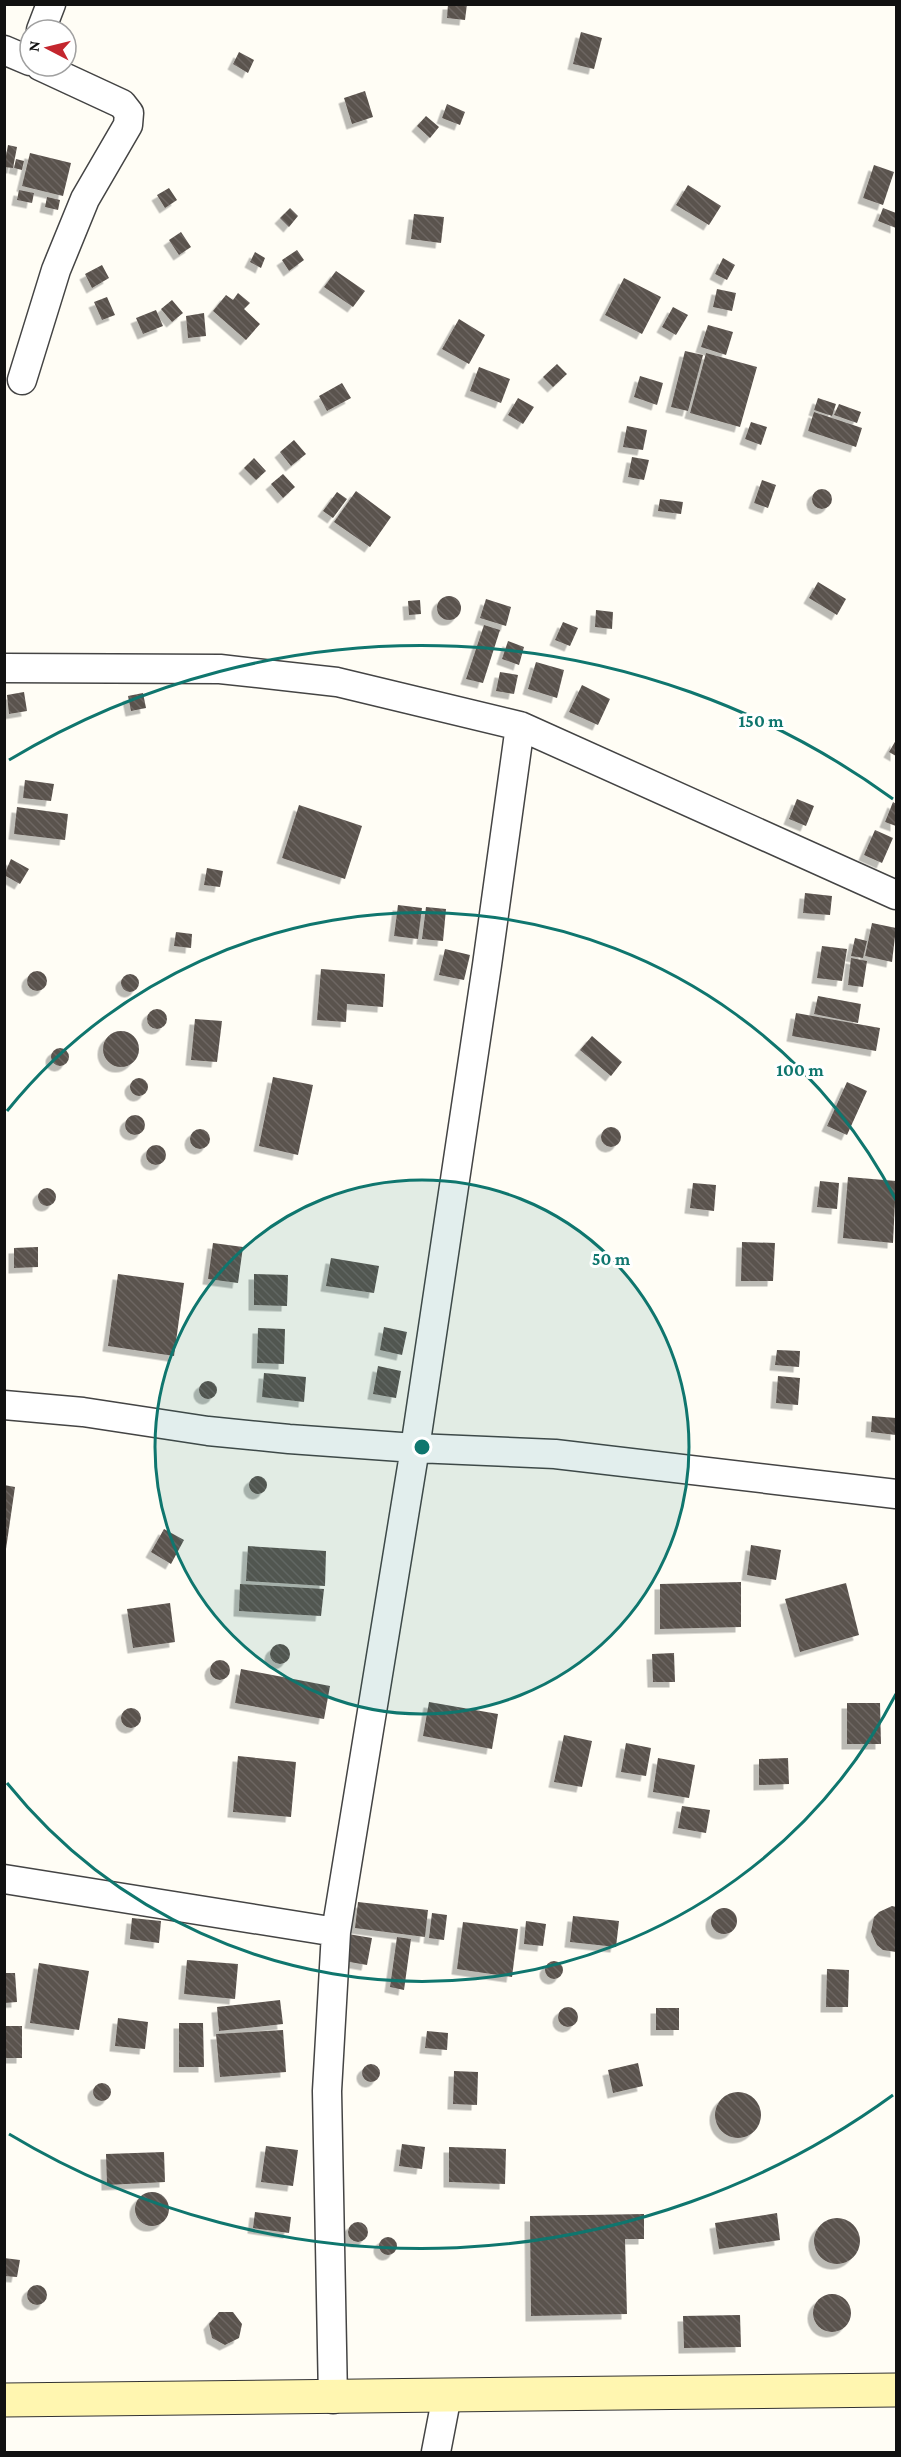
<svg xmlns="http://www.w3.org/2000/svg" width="901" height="2457" viewBox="0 0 901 2457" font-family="'Crimson Pro',serif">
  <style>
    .building { fill: url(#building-back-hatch); filter: url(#shadow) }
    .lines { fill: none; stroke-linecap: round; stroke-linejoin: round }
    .minor-casing { stroke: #444; stroke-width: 31 }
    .secondary-casing { stroke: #333; stroke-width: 35 }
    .minor { stroke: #fff; stroke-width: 28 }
    .secondary { stroke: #fff6b0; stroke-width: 33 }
    .ring { fill: none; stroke: #0f766e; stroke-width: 3 }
    .centre { fill: #0f766e; stroke: #fff; stroke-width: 3 }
    .ring-label { font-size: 18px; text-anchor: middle; font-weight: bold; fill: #0f766e; stroke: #fff; stroke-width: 6; stroke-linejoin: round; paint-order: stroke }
  </style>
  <defs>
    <pattern id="building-back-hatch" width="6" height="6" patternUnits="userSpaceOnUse" patternTransform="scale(1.5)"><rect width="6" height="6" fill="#5a524d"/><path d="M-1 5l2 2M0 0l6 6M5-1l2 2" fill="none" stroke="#6d6662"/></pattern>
    <filter id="shadow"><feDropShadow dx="-5.5" dy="5.5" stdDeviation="0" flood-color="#0004"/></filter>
  </defs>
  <rect width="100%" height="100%" fill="#fffdf5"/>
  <!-- building -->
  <path class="building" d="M448,4H467L465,20L447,18Z
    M581,32L602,38L594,69L573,64Z
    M239,52L254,60L248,73L233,64Z
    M365,91L373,117L352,124L344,98Z
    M447,104L465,112L460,125L442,118Z
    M426,116L439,127L430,138L417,126Z
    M8,145L17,147L13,168L4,167Z
    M30,153L71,163L63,196L22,186Z
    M16,159L24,161L22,170L14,168Z
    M874,165L894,172L883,205L863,198Z
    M688,185L721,206L709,225L676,205Z
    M169,188L177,200L165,208L157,195Z
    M19,190L34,193L32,203L17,200Z
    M47,197L60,200L58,210L45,207Z
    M290,208L298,216L289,227L280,218Z
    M883,208L896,213V228L878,221Z
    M414,214L444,217L441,243L411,239Z
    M181,232L191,247L179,255L169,240Z
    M297,250L304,260L289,271L282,260Z
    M255,252L265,258L261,268L250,262Z
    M723,258L735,265L727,280L715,274Z
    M102,265L109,278L92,288L85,274Z
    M336,271L365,291L353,307L324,287Z
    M624,278L661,297L642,334L605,315Z
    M717,289L736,293L732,311L713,307Z
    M238,293L250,303L244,309L260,324L246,340L213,311L226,295L233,300Z
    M107,297L115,315L102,320L94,302Z
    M172,300L183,313L172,322L161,309Z
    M673,307L688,315L676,335L662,327Z
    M156,310L163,326L143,334L136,318Z
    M204,313L206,336L188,338L186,316Z
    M459,319L485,335L469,364L442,349Z
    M708,325L733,332L726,355L701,347Z
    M685,351L703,355L688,411L671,407Z
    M706,353L757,367L740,427L690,413Z
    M557,364L567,374L553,387L543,377Z
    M479,367L510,379L501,403L470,391Z
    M640,376L663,383L657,405L634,397Z
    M342,383L351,398L327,411L319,396Z
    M518,398L534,407L523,424L508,415Z
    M818,398L836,404L832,416L814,410Z
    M839,404L861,412L857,423L834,415Z
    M814,412L862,428L856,447L808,431Z
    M751,422L767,427L761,445L745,439Z
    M627,426L647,430L643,450L623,447Z
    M294,440L306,454L291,466L280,452Z
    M632,457L649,460L644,480L628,477Z
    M254,458L266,471L256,480L244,468Z
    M283,474L295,487L283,498L271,484Z
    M762,480L776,485L768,508L754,503Z
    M812 499a10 10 0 1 1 20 0a10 10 0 1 1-20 0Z
    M356,491L391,517L370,547L334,522Z
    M337,492L347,499L333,518L323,511Z
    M660,499L683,502L681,514L658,511Z
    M818,582L846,599L837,615L809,598Z
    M437 608a12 12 0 1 1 24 0a12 12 0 1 1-24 0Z
    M486,599L511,607L506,626L480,618Z
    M420,600L421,614L409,615L408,601Z
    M596,610L613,612L612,629L595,627Z
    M563,622L578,628L570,646L555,640Z
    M484,625L500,630L483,683L466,679Z
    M508,641L524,647L519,665L502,659Z
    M536,662L564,670L557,698L528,689Z
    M500,672L518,675L514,694L496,691Z
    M582,685L610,699L598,725L569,712Z
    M24,692L27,711L9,714L7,695Z
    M143,693L146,708L131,711L128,696Z
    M896,740V756L889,752Z
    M25,780L54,784L51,801L23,798Z
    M797,799L814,806L806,826L789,819Z
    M893,802L896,804V826L885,822Z
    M299,805L362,826L345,879L282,858Z
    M17,807L68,814L65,840L14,834Z
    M875,830L893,838L882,863L864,855Z
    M11,859L29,869L20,884L4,875Z
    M207,868L223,871L220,887L204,885Z
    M805,893L832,896L830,915L803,913Z
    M398,905L422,908L418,939L394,936Z
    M426,907L446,909L443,941L422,939Z
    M872,923L896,928L892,962L865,956Z
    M176,932L192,934L191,948L174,946Z
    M855,938L867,941L863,958L851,956Z
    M822,946L847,949L842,981L817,978Z
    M445,949L470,955L464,980L439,975Z
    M851,958L867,961L863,987L848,985Z
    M321,969L385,974L383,1007L347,1004L346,1022L317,1020Z
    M27 981a10 10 0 1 1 20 0a10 10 0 1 1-20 0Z
    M121 983a9 9 0 1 1 18 0a9 9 0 1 1-18 0Z
    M818,996L861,1004L858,1023L814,1014Z
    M147 1019a10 10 0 1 1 20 0a10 10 0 1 1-20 0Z
    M796,1013L880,1028L876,1051L792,1036Z
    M195,1019L222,1021L217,1062L191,1060Z
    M103 1049a18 18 0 1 1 36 0a18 18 0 1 1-36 0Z
    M592,1036L622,1062L611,1076L580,1050Z
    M51 1057a9 9 0 1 1 18 0a9 9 0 1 1-18 0Z
    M273,1077L313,1085L298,1155L259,1146Z
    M130 1087a9 9 0 1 1 18 0a9 9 0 1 1-18 0Z
    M847,1082L867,1091L847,1135L827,1126Z
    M125 1125a10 10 0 1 1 20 0a10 10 0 1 1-20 0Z
    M601 1137a10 10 0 1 1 20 0a10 10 0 1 1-20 0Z
    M190 1139a10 10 0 1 1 20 0a10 10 0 1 1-20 0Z
    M146 1155a10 10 0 1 1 20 0a10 10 0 1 1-20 0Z
    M848,1177L896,1181L893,1243L843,1238Z
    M820,1181L839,1183L837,1209L817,1207Z
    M693,1183L716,1185L714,1211L690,1208Z
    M38 1197a9 9 0 1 1 18 0a9 9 0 1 1-18 0Z
    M742,1242L775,1243L773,1281H741Z
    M213,1243L243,1247L238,1283L208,1279Z
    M38,1247V1267L14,1268V1248Z
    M331,1258L379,1266L374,1293L326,1286Z
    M118,1274L184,1283L174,1356L108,1346Z
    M254,1274L288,1275L287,1306L254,1305Z
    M384,1327L407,1332L402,1355L380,1350Z
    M258,1328L285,1329L284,1364L257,1363Z
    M777,1350L800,1351L799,1367L775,1365Z
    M378,1366L401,1371L396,1398L373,1394Z
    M264,1373L306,1377L304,1402L262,1397Z
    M778,1376L800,1378L798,1405L776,1403Z
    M199 1390a9 9 0 1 1 18 0a9 9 0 1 1-18 0Z
    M872,1416L896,1418V1435L871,1432Z
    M249 1485a9 9 0 1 1 18 0a9 9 0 1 1-18 0Z
    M4,1485L15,1487L6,1549H4Z
    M164,1529L184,1540L171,1564L151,1552Z
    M751,1545L781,1550L776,1580L747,1575Z
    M248,1546L326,1551L325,1586L246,1581Z
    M741,1582V1627L660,1629V1584Z
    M846,1583L859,1635L800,1652L785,1599Z
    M240,1584L324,1589L321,1616L239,1611Z
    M170,1603L175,1642L133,1648L127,1609Z
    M270 1654a10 10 0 1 1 20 0a10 10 0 1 1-20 0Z
    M674,1653L675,1682H653L652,1654Z
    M210 1670a10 10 0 1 1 20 0a10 10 0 1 1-20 0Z
    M241,1669L330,1686L324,1719L235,1703Z
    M429,1702L498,1714L492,1749L423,1736Z
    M847,1703H880L881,1744H847Z
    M121 1718a10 10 0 1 1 20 0a10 10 0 1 1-20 0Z
    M564,1735L592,1741L582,1787L554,1782Z
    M626,1743L651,1748L646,1776L621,1772Z
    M238,1756L296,1762L291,1817L233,1812Z
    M658,1758L695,1765L689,1798L653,1792Z
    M788,1758L789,1784L759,1785V1759Z
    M682,1806L710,1810L706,1833L678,1828Z
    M358,1902L428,1910L425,1937L355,1928Z
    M892,1906L896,1907V1952L883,1950L877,1945L871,1932L874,1917L879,1912Z
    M711 1921a13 13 0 1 1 26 0a13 13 0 1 1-26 0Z
    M432,1913L447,1915L444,1940L429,1938Z
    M573,1916L619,1921L616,1947L570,1942Z
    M132,1918L161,1921L159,1943L130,1939Z
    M526,1921L546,1924L543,1946L524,1944Z
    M463,1922L518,1929L512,1977L457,1969Z
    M348,1934L372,1938L367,1965L344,1961Z
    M397,1937L411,1939L404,1990L390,1987Z
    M187,1960L238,1964L235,1999L184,1994Z
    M545 1970a9 9 0 1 1 18 0a9 9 0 1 1-18 0Z
    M39,1963L89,1971L79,2030L30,2023Z
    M827,1969L849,1970L848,2007H826Z
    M4,1973H15L17,2002L4,2003Z
    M280,2000L283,2024L219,2031L217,2007Z
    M558 2017a10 10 0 1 1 20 0a10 10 0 1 1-20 0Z
    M656,2008H679V2030H656Z
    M118,2018L148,2022L145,2049L115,2046Z
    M179,2023H203L204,2067H179Z
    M4,2026H22V2058H4Z
    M283,2030L286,2072L220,2077L216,2034Z
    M427,2031L448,2033L447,2050L425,2048Z
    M638,2063L643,2086L613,2093L608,2070Z
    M362 2073a9 9 0 1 1 18 0a9 9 0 1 1-18 0Z
    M454,2071L478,2072L477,2105L453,2104Z
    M93 2092a9 9 0 1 1 18 0a9 9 0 1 1-18 0Z
    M715 2115a23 23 0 1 1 46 0a23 23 0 1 1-46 0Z
    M402,2144L425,2147L422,2169L399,2166Z
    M266,2146L298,2150L293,2186L261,2182Z
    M449,2147L506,2149L505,2184L449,2182Z
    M164,2152L165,2182L107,2185L106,2154Z
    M135 2209a17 17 0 1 1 34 0a17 17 0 1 1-34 0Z
    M255,2212L291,2217L289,2233L253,2228Z
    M777,2213L780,2240L719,2249L715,2223Z
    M644,2214V2239H625L627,2314L531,2316L530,2216Z
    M814 2241a23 23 0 1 1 46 0a23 23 0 1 1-46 0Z
    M348 2232a10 10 0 1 1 20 0a10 10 0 1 1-20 0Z
    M379 2246a9 9 0 1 1 18 0a9 9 0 1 1-18 0Z
    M4,2258L20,2260L17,2277L4,2276Z
    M27 2295a10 10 0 1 1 20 0a10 10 0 1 1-20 0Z
    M813 2313a19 19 0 1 1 38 0a19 19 0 1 1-38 0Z
    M219,2312H233L242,2324L239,2338L225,2345L212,2338L209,2324Z
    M740,2315L741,2347L684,2348L683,2316Z"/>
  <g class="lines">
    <defs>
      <path id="minor" d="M41,30L51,4
        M4,50L30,61
        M22,380L56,270L85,199L128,125L129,113L122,104L40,66
        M4,668L220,669L337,682L520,726L896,895
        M4,1405L83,1412L208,1431L289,1439L415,1448L555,1454L896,1494
        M4,1879L336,1932
        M333,2399L327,2091L336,1932L415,1448L487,965L520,726
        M436,2452L447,2395"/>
      <path id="secondary" d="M4,2400C302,2399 599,2393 896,2390"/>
    </defs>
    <!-- minor casing -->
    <use href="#minor" class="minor-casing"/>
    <!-- secondary casing -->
    <use href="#secondary" class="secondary-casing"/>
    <!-- minor -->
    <use href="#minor" class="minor"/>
    <!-- secondary -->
    <use href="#secondary" class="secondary"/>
  </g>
  <!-- distance rings -->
  <circle cx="422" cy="1447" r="267" fill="#0f766e" fill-opacity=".12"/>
  <g class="ring">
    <circle cx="422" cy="1447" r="267"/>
    <path d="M896 1694A534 534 0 0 1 7 1783M7 1111A534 534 0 0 1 896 1200"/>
    <path d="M893 2095A801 801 0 0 1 9 2134M9 760A801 801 0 0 1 893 799"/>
  </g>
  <circle cx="422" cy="1447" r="9" class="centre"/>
  <g class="ring-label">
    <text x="761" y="727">150 m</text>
    <text x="800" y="1076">100 m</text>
    <text x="611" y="1265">50 m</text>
  </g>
  <!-- border -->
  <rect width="901" height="2457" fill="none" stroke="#111111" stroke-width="12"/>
  <!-- north arrow -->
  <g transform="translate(48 48) rotate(277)"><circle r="28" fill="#ffffff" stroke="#a0a0a0" stroke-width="1.5"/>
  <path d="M0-4.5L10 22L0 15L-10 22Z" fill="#c4262e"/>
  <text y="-9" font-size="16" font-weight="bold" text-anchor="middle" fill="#111111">N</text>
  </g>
</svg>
